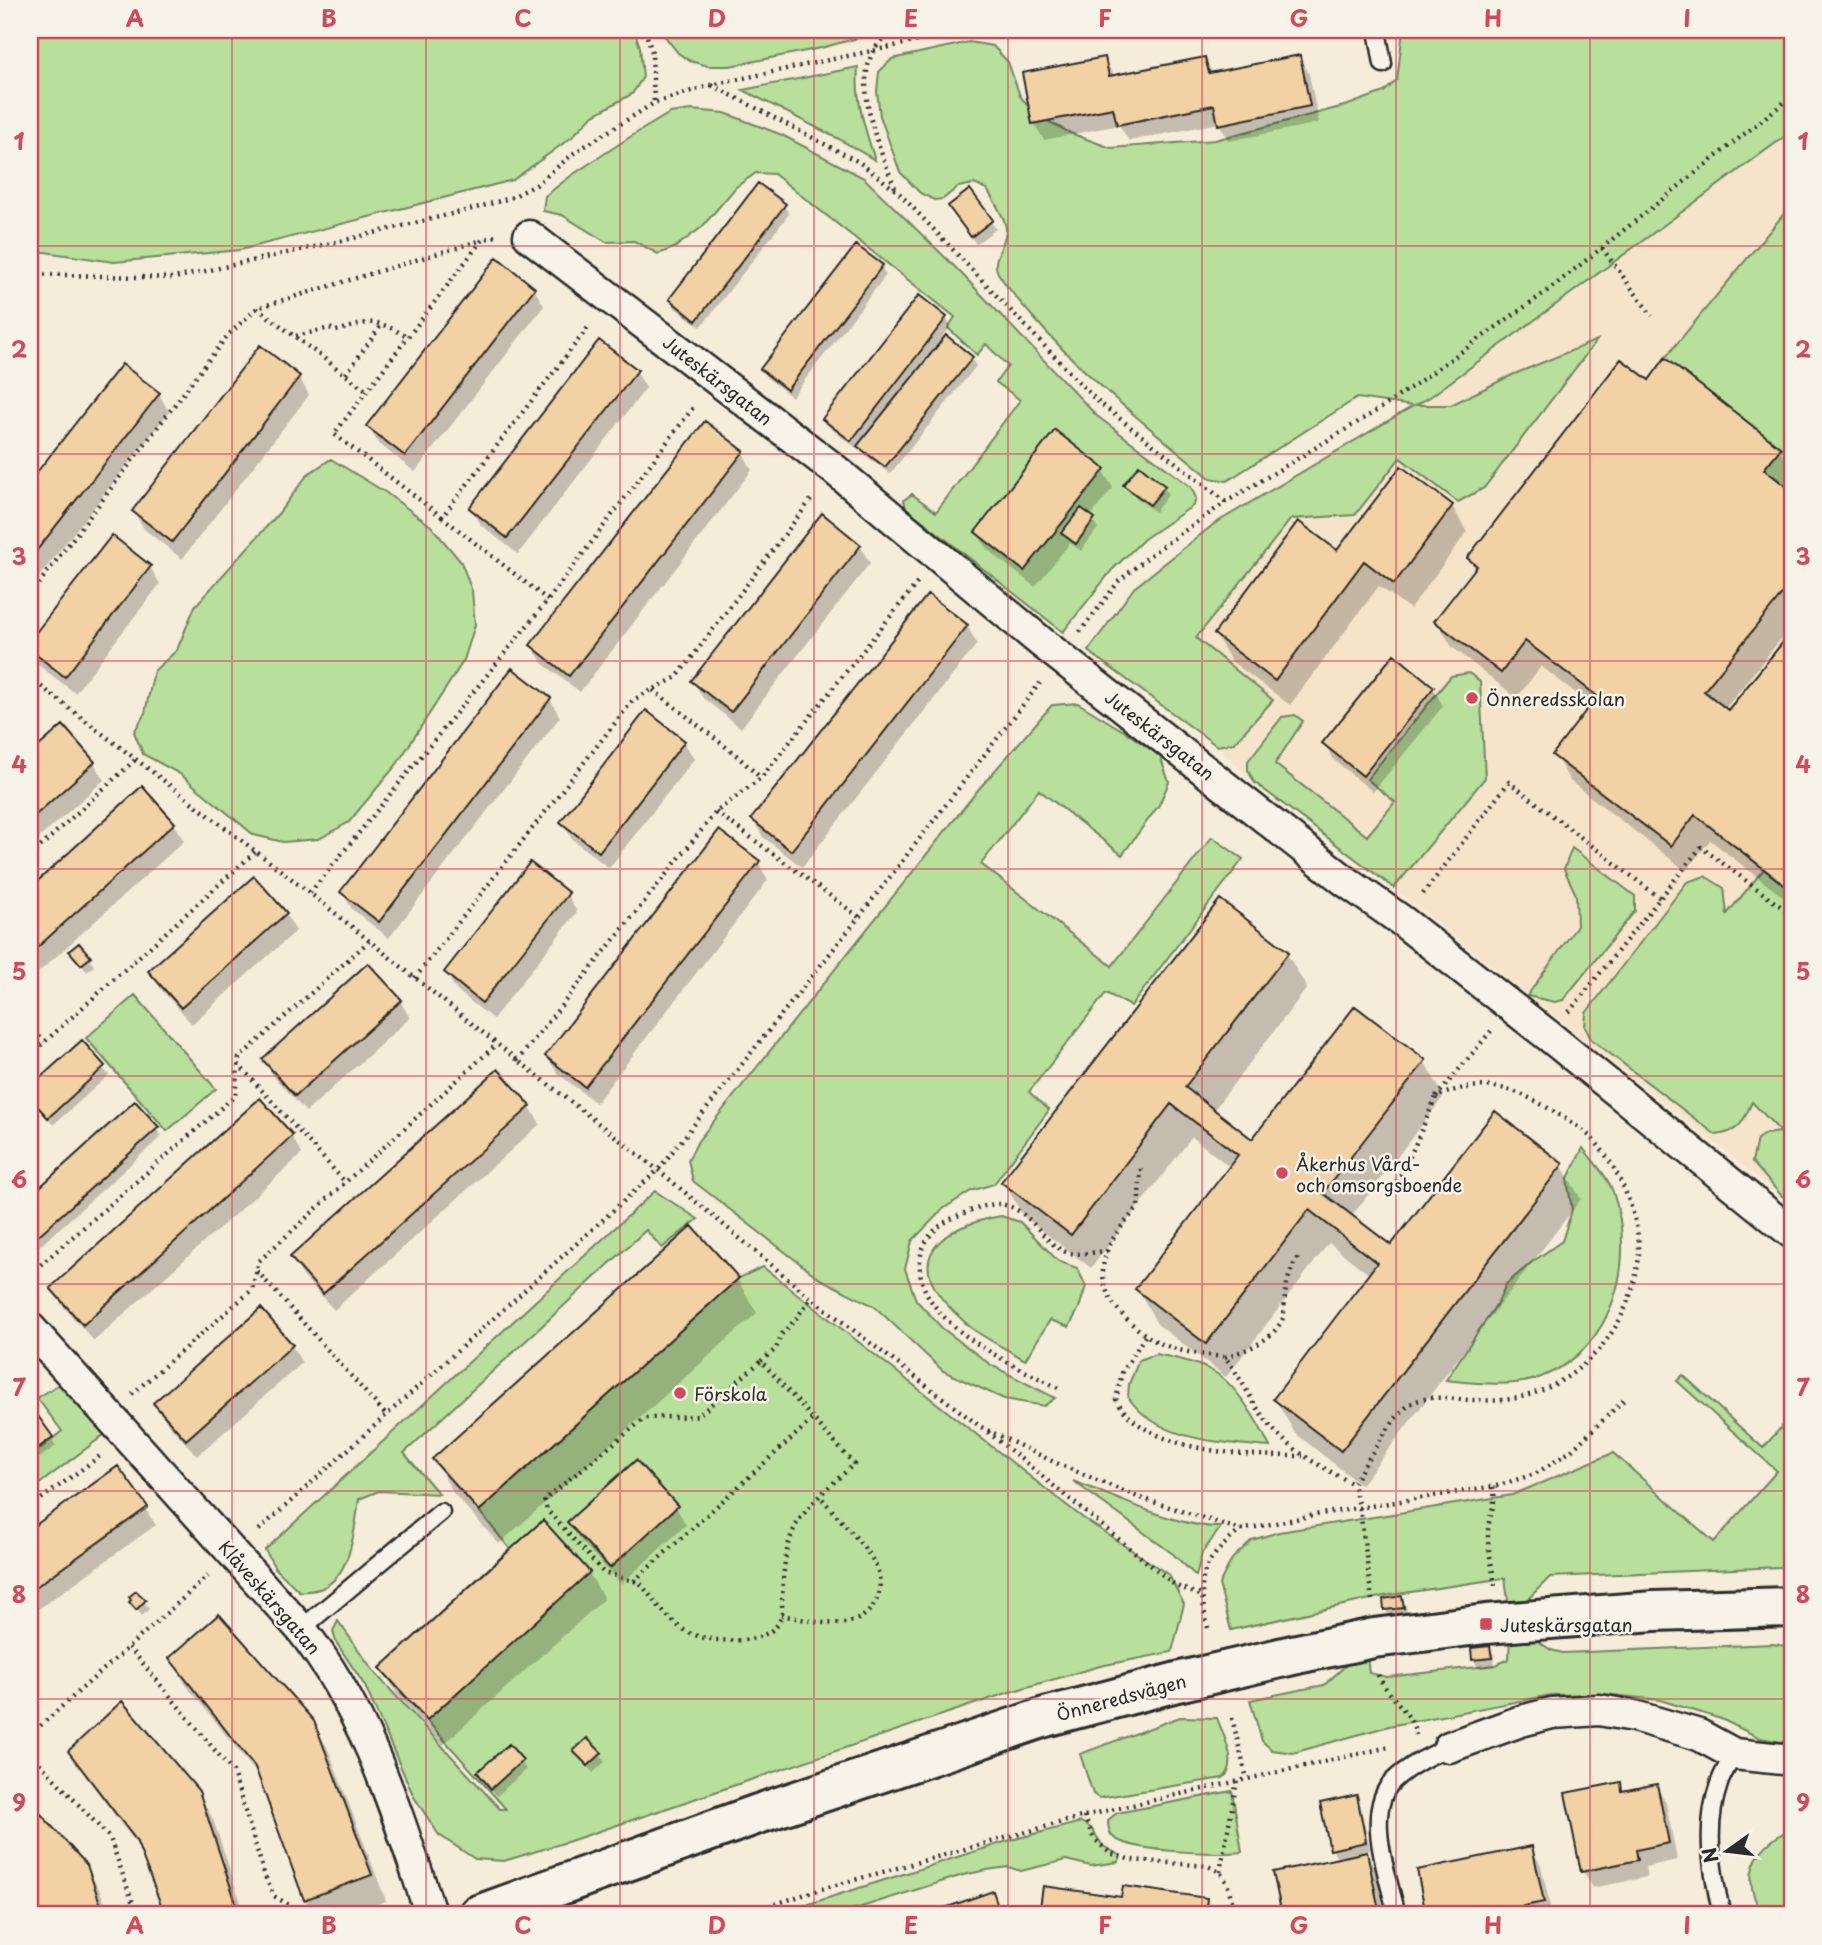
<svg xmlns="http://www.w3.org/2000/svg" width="1822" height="1945" viewBox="0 0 1822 1945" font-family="'Playpen Sans',sans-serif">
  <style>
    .built { fill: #f5e4ca }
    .green { fill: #b8df9b; stroke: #728563; stroke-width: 2 }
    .shadow { fill: #0003 }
    .building { fill: #f2d1a4; stroke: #2b2b2b; stroke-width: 2 }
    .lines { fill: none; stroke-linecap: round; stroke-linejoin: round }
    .service-casing { stroke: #2b2b2b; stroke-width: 21 }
    .minor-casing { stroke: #2b2b2b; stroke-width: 35 }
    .tertiary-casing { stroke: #2b2b2b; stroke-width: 44 }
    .path { stroke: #2b2b2b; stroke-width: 4.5; stroke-dasharray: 2 5; stroke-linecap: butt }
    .service { stroke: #f7f3e8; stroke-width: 16 }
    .minor { stroke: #f7f3e8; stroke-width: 30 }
    .tertiary { stroke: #f7f3e8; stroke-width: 38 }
    .grid { fill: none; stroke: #d1495b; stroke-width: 2; stroke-opacity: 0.55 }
    .poi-dot { fill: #d1495b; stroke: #f7f3e8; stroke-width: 2.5 }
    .labels { text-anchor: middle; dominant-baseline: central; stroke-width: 5; stroke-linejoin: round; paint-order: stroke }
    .street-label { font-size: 18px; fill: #2b2b2b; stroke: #f7f3e8 }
    .poi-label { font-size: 18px; fill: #2b2b2b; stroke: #f7f3e8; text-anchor: start }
    .neatline { fill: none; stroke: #d1495b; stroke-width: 2.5 }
    .grid-label { font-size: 23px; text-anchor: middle; font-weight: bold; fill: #d1495b }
  </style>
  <rect width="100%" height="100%" fill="#f6ecda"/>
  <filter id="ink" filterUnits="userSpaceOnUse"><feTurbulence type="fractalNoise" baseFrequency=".0143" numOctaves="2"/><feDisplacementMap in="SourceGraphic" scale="14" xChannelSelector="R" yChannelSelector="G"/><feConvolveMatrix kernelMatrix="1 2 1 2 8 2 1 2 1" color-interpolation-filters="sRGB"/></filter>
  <g filter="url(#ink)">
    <!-- built -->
    <path class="built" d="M1792,131V1205L1394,888L1254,782L1217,746L1088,651L1134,588L1214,524L1430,397Z"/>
    <!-- green -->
    <path class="green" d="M30,30H634L640,47L643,77L632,94L592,116L572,137L513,180L240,250L114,262L30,250Z
      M660,30H877L869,35L821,48L730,66H708L690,61L678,53Z
      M1403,30H1792V131L1430,397L1416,405H1451L1512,375L1597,340L1484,488L1458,502L1400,458L1355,515L1291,519L1196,638L1273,700L1234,743L1217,746L1088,651L1134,588L1214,524L1413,406L1357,398L1227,481L1210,478C1149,427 1084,377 1032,316C1020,302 1007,288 998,273C990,259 1007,244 1006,228C1004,214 993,201 987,189L974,184L958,187L943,199L934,200L920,193L900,172L880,116L877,91L879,72L892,59L969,42L993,46L1008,62L1020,96L1035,114L1070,133L1111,148L1215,140L1348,105L1384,92L1397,80Z
      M858,67C855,100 865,129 875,160L837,138L743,90Z
      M691,110L725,113L782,135L864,178L956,268L1097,416L1191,487L1196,498L1194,505L1144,539L1112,570L1063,632L906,508L904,500L912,494L936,512L1020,400L996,382L1008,366L986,344L977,355L948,328L955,317L774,174L756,173L736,187L702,227L674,248L658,254L634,241L606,242L562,215L543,211L545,196L572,175L633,135L670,113Z
      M1792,204V491L1764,469L1780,448L1665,358Z
      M331,459L385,492L431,526L461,562L472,591L475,625L464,660L397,764L349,822L319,839L283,842L254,835L180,774L143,754L134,732L145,713L154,671L177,650L195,606L278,514L308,474Z
      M1469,673L1480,682L1485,778L1394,888L1254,782L1248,770V761L1282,717L1295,715L1303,721L1275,764L1367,836L1395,802L1367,779L1451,676Z
      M1078,703L1130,735L1160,756L1169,782L1159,805L1122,855L1039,790L981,864L1112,966L1212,837L1243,859L1131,1006L1106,993L1029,1092L1049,1110L994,1184L971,1191L943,1209L912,1241L905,1269L916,1300L942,1328L991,1365L1055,1398L1044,1406L1004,1399L943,1371L874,1306L820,1279L693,1181L688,1160L698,1141L978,790L1052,705Z
      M1572,848L1635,896V911L1563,1000L1555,1002L1527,996L1577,926L1576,895L1564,869Z
      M1764,869L1792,891V1204L1781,1195L1752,1162L1757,1139L1765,1134L1781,1132L1752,1102C1743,1121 1741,1132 1716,1135L1591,1039L1585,1027L1586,1013L1687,882L1705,876L1724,888L1727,914Z
      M135,995L216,1089L167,1131L86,1038Z
      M1583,1148C1593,1161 1608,1177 1613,1192C1637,1260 1614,1350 1541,1377C1514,1388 1474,1383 1446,1380L1498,1302L1506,1284L1532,1262L1562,1241L1572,1210L1567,1180Z
      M655,1191L698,1219L662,1248L646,1230L404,1453L439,1494L379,1491L359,1499C355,1526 352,1575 322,1588C316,1591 307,1591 300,1592L275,1568L265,1550Z
      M1001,1216L1020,1222L1058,1261L1077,1268L1086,1286L1079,1308L1069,1327L1050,1320L1025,1360C1008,1350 990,1341 974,1330C967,1325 961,1318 954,1312C899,1258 942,1226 1001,1216Z
      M763,1267L1083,1518L1169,1575L1184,1604L1172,1652L1100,1666L1010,1692L570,1841L504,1861L475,1859L439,1835L414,1797L365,1686L336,1642L333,1631L338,1621L375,1673L500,1809H506L380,1668L510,1549L479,1511L739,1278Z
      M1156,1354C1175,1358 1197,1362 1214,1372C1237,1385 1259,1424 1270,1447C1221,1442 1158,1442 1128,1397L1129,1384L1139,1360Z
      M1683,1375L1763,1448L1792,1415V1564L1781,1567L1550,1577L1521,1606L1509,1608L1505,1578L1384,1596L1231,1630L1219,1584L1232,1559L1252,1540L1279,1532L1512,1495L1613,1453L1714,1542L1777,1471L1677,1381Z
      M64,1381L109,1431L30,1491V1457L62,1431L37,1398Z
      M1073,1481C1114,1496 1178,1528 1221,1527L1202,1553L1196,1576L1173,1554Z
      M1526,1633L1551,1650L1563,1653L1773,1644L1792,1647V1740L1782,1742L1760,1738L1721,1719L1660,1700L1603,1694L1551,1695L1389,1726L1293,1753L1272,1750L1262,1741L1250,1700L1324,1685L1353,1659L1367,1656L1369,1673L1387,1677L1496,1665L1509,1659L1510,1634Z
      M1180,1717L1217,1718C1223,1735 1240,1765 1223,1778L1099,1798L1093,1794L1080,1754Z
      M1232,1791L1242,1852C1219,1855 1126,1852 1112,1836C1108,1831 1108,1825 1108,1820L1117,1813Z
      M1081,1822L1091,1828L1103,1846L1121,1856L1118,1862L1091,1866L1066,1860L1021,1871L1008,1867L987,1870L963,1875L836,1915H774L1011,1840Z
      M1792,1828V1915H1763C1739,1876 1753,1848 1792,1828Z"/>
    <!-- shadow -->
    <path class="shadow" d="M1299,57L1309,74L1319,123L1229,141L1219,123L1129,141L1119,125L1044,140L1034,123L1104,59L1115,77L1204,59L1213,74Z
      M970,192L996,229L976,244L955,214Z
      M784,206L789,214L701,327L675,308L671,300Z
      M881,267L886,275L792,397L766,377L762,369Z
      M534,289L544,306L415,472L378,443L368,426Z
      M946,318L951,326L931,352L971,358L976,366L890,474L864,454L859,445L856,448L829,427L824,419Z
      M123,367L159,394L169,412L30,588V484Z
      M636,371L646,388L518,554L481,525L471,508Z
      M299,377L309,395L182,559L144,529L134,511Z
      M1649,382L1779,449L1792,471V478L1785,488L1792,493V625L1724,710L1728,713L1792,633V904L1710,840L1686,871L1570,781L1555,755L1592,706L1541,666L1517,698L1452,647L1437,621L1476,570L1469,558Z
      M743,453L752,470L580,692L542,663L532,645Z
      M1103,471L1113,488L1090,517L1098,528L1081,551L1070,543L1035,587L987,549L977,532Z
      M1126,485L1164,487L1168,495L1155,512L1130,493Z
      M1452,506L1467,532L1410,609L1379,586L1290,705L1231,661L1216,635L1338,553Z
      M112,538L150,567L160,584L75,693L37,664L30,650V643Z
      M860,546L870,563L741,728L703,698L693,681Z
      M967,626L977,644L802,867L763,837L753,820Z
      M1433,688L1443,706L1373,792L1334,760L1324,743Z
      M550,699L560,717L389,938L352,909L342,892Z
      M63,727L94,763L104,780L30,846V757Z
      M684,742L694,759L609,868L572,839L562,822Z
      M142,789L174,824L184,841L30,980V890Z
      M758,862L768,880L596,1103L557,1073L547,1056Z
      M567,894L577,912L493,1019L456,990L446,972Z
      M286,914L296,931L192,1024L160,988L150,971Z
      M71,951L89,958L94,966L87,972Z
      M1287,954L1307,988L1213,1111L1253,1142L1424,1061L1444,1096L1351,1217L1392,1248L1561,1165L1581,1199L1361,1485L1295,1433L1275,1399L1370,1275L1329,1243L1226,1377L1157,1324L1138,1289L1231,1168L1192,1137L1091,1268L1023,1216L1004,1182Z
      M400,1001L410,1018L306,1112L274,1077L264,1060Z
      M81,1043L109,1075L53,1125L32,1100L30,1090Z
      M260,1101L292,1137L302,1154L94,1341L62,1305L52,1288Z
      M135,1104L162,1136L30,1255V1198Z
      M530,1107L540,1124L334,1310L302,1275L292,1258Z
      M737,1279L757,1313L499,1544L454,1494L434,1460Z
      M292,1346L302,1363L197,1456L166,1421L156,1404Z
      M33,1412L56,1446L30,1465V1414Z
      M117,1468L156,1525L30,1615V1531Z
      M676,1507L686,1525L621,1584L579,1539L569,1522Z
      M543,1522L589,1573L604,1599L443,1745L397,1694L382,1668Z
      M1402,1598L1406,1606L1408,1616L1390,1618L1386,1610L1384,1600Z
      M144,1601L149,1609L142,1616L131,1602Z
      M1489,1647L1494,1655L1495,1666L1478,1668L1474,1660Z
      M171,1659L313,1722L328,1749L386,1901L347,1915H315L305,1899L261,1779L186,1685Z
      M509,1746L526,1769L497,1796L479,1773Z
      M70,1751L198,1792L213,1819L245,1915H167L143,1853L86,1777Z
      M575,1751L600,1754L605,1762L593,1773Z
      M1620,1784L1624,1792L1656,1786L1666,1803L1677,1860L1645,1867L1647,1877L1593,1888L1583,1871Z
      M1356,1797L1360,1805L1370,1850L1365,1851L1376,1871L1385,1915H1284L1275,1873L1338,1860L1332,1849Z
      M30,1805L86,1866L101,1893L109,1915H30Z
      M1531,1848L1541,1865L1552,1915H1428L1419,1871Z
      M1045,1887L1122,1899H1206L1215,1915H1041Z
      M992,1894L1004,1915H930Z"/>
    <!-- building -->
    <path class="building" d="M1300,55L1310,106L1218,125L1214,105L1117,125L1113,108L1032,124L1022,73L1105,57L1109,76L1205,57L1209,73Z
      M758,183L786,204L696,321L669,299Z
      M970,189L993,220L971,237L948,206Z
      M856,245L883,265L787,390L760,369Z
      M497,257L535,288L405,456L366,426Z
      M919,295L947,317L851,441L822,419Z
      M946,335L973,357L885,467L857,446Z
      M599,340L638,370L507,538L469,508Z
      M260,345L300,376L172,542L132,511Z
      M1665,358L1781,448L1764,469L1792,491V585L1791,583L1704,691L1728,710L1792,631V891L1695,815L1671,846L1552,755L1597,696L1525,641L1501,673L1434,621L1477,566L1467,558L1621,359L1649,380Z
      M122,364L160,393L30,559V481Z
      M705,421L744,451L569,676L530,645Z
      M1055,430L1105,469L1024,571L975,532Z
      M1139,465L1165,486L1150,505L1123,485Z
      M1401,466L1453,505L1394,584L1364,561L1275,681L1214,634L1298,521L1337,550Z
      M1081,508L1095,518L1076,544L1061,533Z
      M822,513L861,545L731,712L691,681Z
      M112,535L151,566L65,677L30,650V640Z
      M928,594L968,625L791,851L751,819Z
      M1394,654L1434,687L1363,776L1322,743Z
      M512,668L551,698L379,922L340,892Z
      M646,710L685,741L599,852L560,822Z
      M63,725L95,762L30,820V754Z
      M142,786L175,823L30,954V888Z
      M719,830L760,861L585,1087L545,1056Z
      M530,862L569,893L482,1003L444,972Z
      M254,876L287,913L181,1008L148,971Z
      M1220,899L1289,952L1185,1087L1252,1139L1355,1006L1426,1060L1323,1193L1391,1245L1495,1111L1563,1164L1341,1451L1273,1399L1377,1263L1309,1210L1206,1344L1135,1289L1238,1155L1171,1104L1071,1235L1001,1182Z
      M79,943L91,957L81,965L69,951Z
      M368,963L402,1000L295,1096L262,1059Z
      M82,1040L105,1066L48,1118L30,1098V1087Z
      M498,1069L531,1106L323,1294L290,1257Z
      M260,1098L293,1135L83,1325L50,1288Z
      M135,1101L159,1127L30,1243V1196Z
      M692,1226L739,1278L479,1511L432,1459Z
      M261,1308L293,1345L186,1440L153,1403Z
      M33,1409L53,1437L30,1454V1412Z
      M636,1460L678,1506L610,1568L567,1522Z
      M118,1466L148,1507L30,1591V1529Z
      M543,1520L590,1572L427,1720L380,1668Z
      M136,1591L146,1600L136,1610L129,1602L131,1600L129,1597Z
      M1402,1596L1404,1608L1384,1610L1383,1599Z
      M219,1614L314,1721L372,1875L304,1900L255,1767L169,1658Z
      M1490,1646L1492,1658L1472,1660L1471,1648Z
      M122,1701L199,1791L240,1915H165L136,1840L68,1751Z
      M587,1738L602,1753L588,1766L573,1751Z
      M509,1744L523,1760L491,1789L477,1772Z
      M1621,1782L1622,1791L1657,1784L1669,1843L1636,1850L1638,1860L1581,1872L1565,1793Z
      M1357,1795L1366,1842L1330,1850L1320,1803Z
      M30,1802L87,1865L104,1915H37L30,1908Z
      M1532,1846L1544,1902L1479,1915H1426L1417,1870Z
      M1367,1852L1380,1915H1282L1273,1872Z
      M1043,1886L1121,1897L1123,1886L1207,1898L1205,1915H1039Z
      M993,1891L1001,1915H925Z"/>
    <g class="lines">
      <defs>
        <path id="service" d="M1377,30L1383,64
          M301,1629L441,1512
          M1397,1915C1389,1879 1362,1810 1394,1780C1410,1765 1429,1756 1449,1747
          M1722,1915C1712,1872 1704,1827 1719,1784C1722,1774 1729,1764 1734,1754"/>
        <path id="minor" d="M529,236L834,469L1041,642L1344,880L1402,921L1550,1037L1792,1233
          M30,1328L301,1629C368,1714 397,1814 431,1915
          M1449,1747L1521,1721L1552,1713L1599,1710L1634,1716L1699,1735L1734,1754L1792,1760"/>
        <path id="tertiary" d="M478,1915L755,1815L1045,1717L1177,1682L1297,1654L1374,1638L1486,1624L1654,1611L1792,1607"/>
      </defs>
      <!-- service casing -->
      <use href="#service" class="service-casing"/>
      <!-- minor casing -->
      <use href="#minor" class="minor-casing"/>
      <!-- tertiary casing -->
      <use href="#tertiary" class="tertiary-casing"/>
      <!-- path -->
      <path class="path" d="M645,30L652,52L654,103
        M892,30C886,36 878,43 874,50C852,89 881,153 896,190
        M712,85L859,162L897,191L1096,400L1226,502
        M1602,248L1652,316
        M30,274L174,278L341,241L476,208L510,198L536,185L574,153L654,103L711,85L970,30
        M257,308L367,391
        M296,336L330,328L336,331C374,321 372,317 408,337
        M346,374L383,323
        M442,517L334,434L482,240L496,236
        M30,595L227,336L257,308L482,240
        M548,600L442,517L590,325
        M1080,632L1119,581L1154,552L1226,502L1386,405L1550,289L1792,96
        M30,678L310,893L497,1044L658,1170L811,1298L981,1427L1056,1463L1138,1497L1241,1530L1320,1514L1496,1486L1535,1474L1571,1451L1626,1398
        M653,690L735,754L761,778
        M716,812L859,917
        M30,856L136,759
        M310,893L548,600L695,405
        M1423,894L1509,782L1660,898
        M415,978L633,700L677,677L813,497
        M1569,1012L1701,847L1792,915
        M30,1026L44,1042
        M30,1055L255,852
        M517,1061L716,812L761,778L918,582
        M238,1064L345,1182
        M1436,1097L1491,1031
        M1141,1169L1138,1208C1100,1246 1086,1283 1131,1323C1142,1333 1153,1341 1167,1346C1185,1353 1206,1355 1225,1357C1243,1380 1254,1408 1273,1429C1295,1454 1326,1469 1353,1484
        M257,1271L386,1415
        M30,1274L235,1096L239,1058L369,941
        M1145,1336L1122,1373L1116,1399C1145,1454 1249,1456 1303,1456
        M1225,1357C1247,1350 1273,1341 1283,1318C1285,1313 1284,1303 1285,1297C1286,1283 1291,1267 1299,1256
        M761,1361L776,1349L781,1335L795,1320L811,1298
        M1058,1388C1012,1364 915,1323 920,1261C921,1248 927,1238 936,1229C948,1218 984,1203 1000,1204C1032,1208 1043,1246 1069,1253C1080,1255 1095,1252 1107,1251
        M132,1394L252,1290L259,1261L497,1044
        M988,1432L1176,1586L1200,1595
        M1493,1487C1498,1504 1487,1517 1488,1536C1488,1552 1493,1570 1495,1586
        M30,1507L100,1456
        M259,1530L658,1170L859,917L1040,683
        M634,1581L640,1583C654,1600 666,1618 684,1630C705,1644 773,1648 781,1617C783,1612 782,1606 782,1601C783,1577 784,1549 795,1527C809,1502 834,1483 854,1464L761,1361L698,1416L645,1418L544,1500L547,1510L604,1573L634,1581L813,1419
        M1372,1600L1360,1510L1353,1484C1364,1466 1395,1412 1412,1403C1430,1394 1451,1399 1470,1400C1480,1400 1492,1401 1502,1400C1552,1396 1597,1362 1620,1319C1630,1299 1640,1270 1639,1247C1637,1212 1620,1172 1598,1145C1586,1130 1567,1120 1551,1110C1511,1085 1480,1078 1436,1097L1408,1161L1389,1195
        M781,1615C815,1621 862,1638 878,1596C881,1587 880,1573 875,1564C862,1541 837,1517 820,1496
        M1208,1628C1196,1577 1200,1563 1241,1530
        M129,1647L233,1772L265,1876L274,1896L289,1905L294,1915
        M1378,1675C1388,1697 1412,1712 1416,1735
        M1232,1718L1247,1779
        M30,1735L208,1576
        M30,1753L110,1838L137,1915
        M1084,1816L1094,1839L1110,1853L1131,1860L1208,1866L1220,1872L1227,1883L1236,1915
        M1220,1872L1237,1781
        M742,1915L818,1890L1084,1816L1389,1747"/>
      <!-- service -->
      <use href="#service" class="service"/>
      <!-- minor -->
      <use href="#minor" class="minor"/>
      <!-- tertiary -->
      <use href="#tertiary" class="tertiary"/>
    </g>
  </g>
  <!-- grid -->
  <path class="grid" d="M232,30V1915M426,30V1915M620,30V1915M814,30V1915M1008,30V1915M1202,30V1915M1396,30V1915M1590,30V1915M30,246H1792M30,454H1792M30,661H1792M30,869H1792M30,1076H1792M30,1284H1792M30,1491H1792M30,1699H1792"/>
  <!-- markers -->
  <g class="poi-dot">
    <circle cx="1472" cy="698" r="7"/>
    <circle cx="1282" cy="1173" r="7"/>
    <circle cx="680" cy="1393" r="7"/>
    <rect x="1479" y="1617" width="14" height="14" rx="3.5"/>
  </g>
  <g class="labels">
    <!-- street labels -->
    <g class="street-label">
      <text transform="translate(718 380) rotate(38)">Juteskärsgatan</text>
      <text transform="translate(1160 735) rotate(38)">Juteskärsgatan</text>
      <text transform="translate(270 1597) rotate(49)">Klåveskärsgatan</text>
      <text transform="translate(1121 1697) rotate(-15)">Önneredsvägen</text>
    </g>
    <!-- poi labels -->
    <g class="poi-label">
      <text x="1486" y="698">Önneredsskolan</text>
      <text x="1296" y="1163">Åkerhus Vård-<tspan x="1296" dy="21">och omsorgsboende</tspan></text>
      <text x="694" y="1393">Förskola</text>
      <text x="1500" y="1624">Juteskärsgatan</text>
    </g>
  </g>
  <!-- margin -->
  <rect width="1822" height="1945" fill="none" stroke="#f7f3e8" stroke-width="77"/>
  <!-- north arrow -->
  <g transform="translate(1727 1851) rotate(256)" stroke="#f7f3e8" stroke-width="5" paint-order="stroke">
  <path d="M0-5L12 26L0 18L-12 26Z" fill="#2b2b2b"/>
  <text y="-10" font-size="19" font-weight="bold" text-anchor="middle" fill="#2b2b2b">N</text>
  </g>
  <rect x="38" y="38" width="1746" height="1868" class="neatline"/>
  <g class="grid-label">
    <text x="135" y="27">A</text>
    <text x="329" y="27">B</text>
    <text x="523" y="27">C</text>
    <text x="717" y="27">D</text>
    <text x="911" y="27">E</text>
    <text x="1105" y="27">F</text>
    <text x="1299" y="27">G</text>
    <text x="1493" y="27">H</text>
    <text x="1687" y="27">I</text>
    <text x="19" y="150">1</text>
    <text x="1803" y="150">1</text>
    <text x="19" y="358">2</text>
    <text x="1803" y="358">2</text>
    <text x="19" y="565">3</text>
    <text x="1803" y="565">3</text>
    <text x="19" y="773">4</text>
    <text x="1803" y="773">4</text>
    <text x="19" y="980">5</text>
    <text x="1803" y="980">5</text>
    <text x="19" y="1188">6</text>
    <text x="1803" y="1188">6</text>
    <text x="19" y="1396">7</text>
    <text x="1803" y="1396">7</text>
    <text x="19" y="1603">8</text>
    <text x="1803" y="1603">8</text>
    <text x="19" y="1811">9</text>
    <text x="1803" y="1811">9</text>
    <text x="135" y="1934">A</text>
    <text x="329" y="1934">B</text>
    <text x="523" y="1934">C</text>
    <text x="717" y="1934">D</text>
    <text x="911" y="1934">E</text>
    <text x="1105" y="1934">F</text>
    <text x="1299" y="1934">G</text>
    <text x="1493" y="1934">H</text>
    <text x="1687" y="1934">I</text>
  </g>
</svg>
